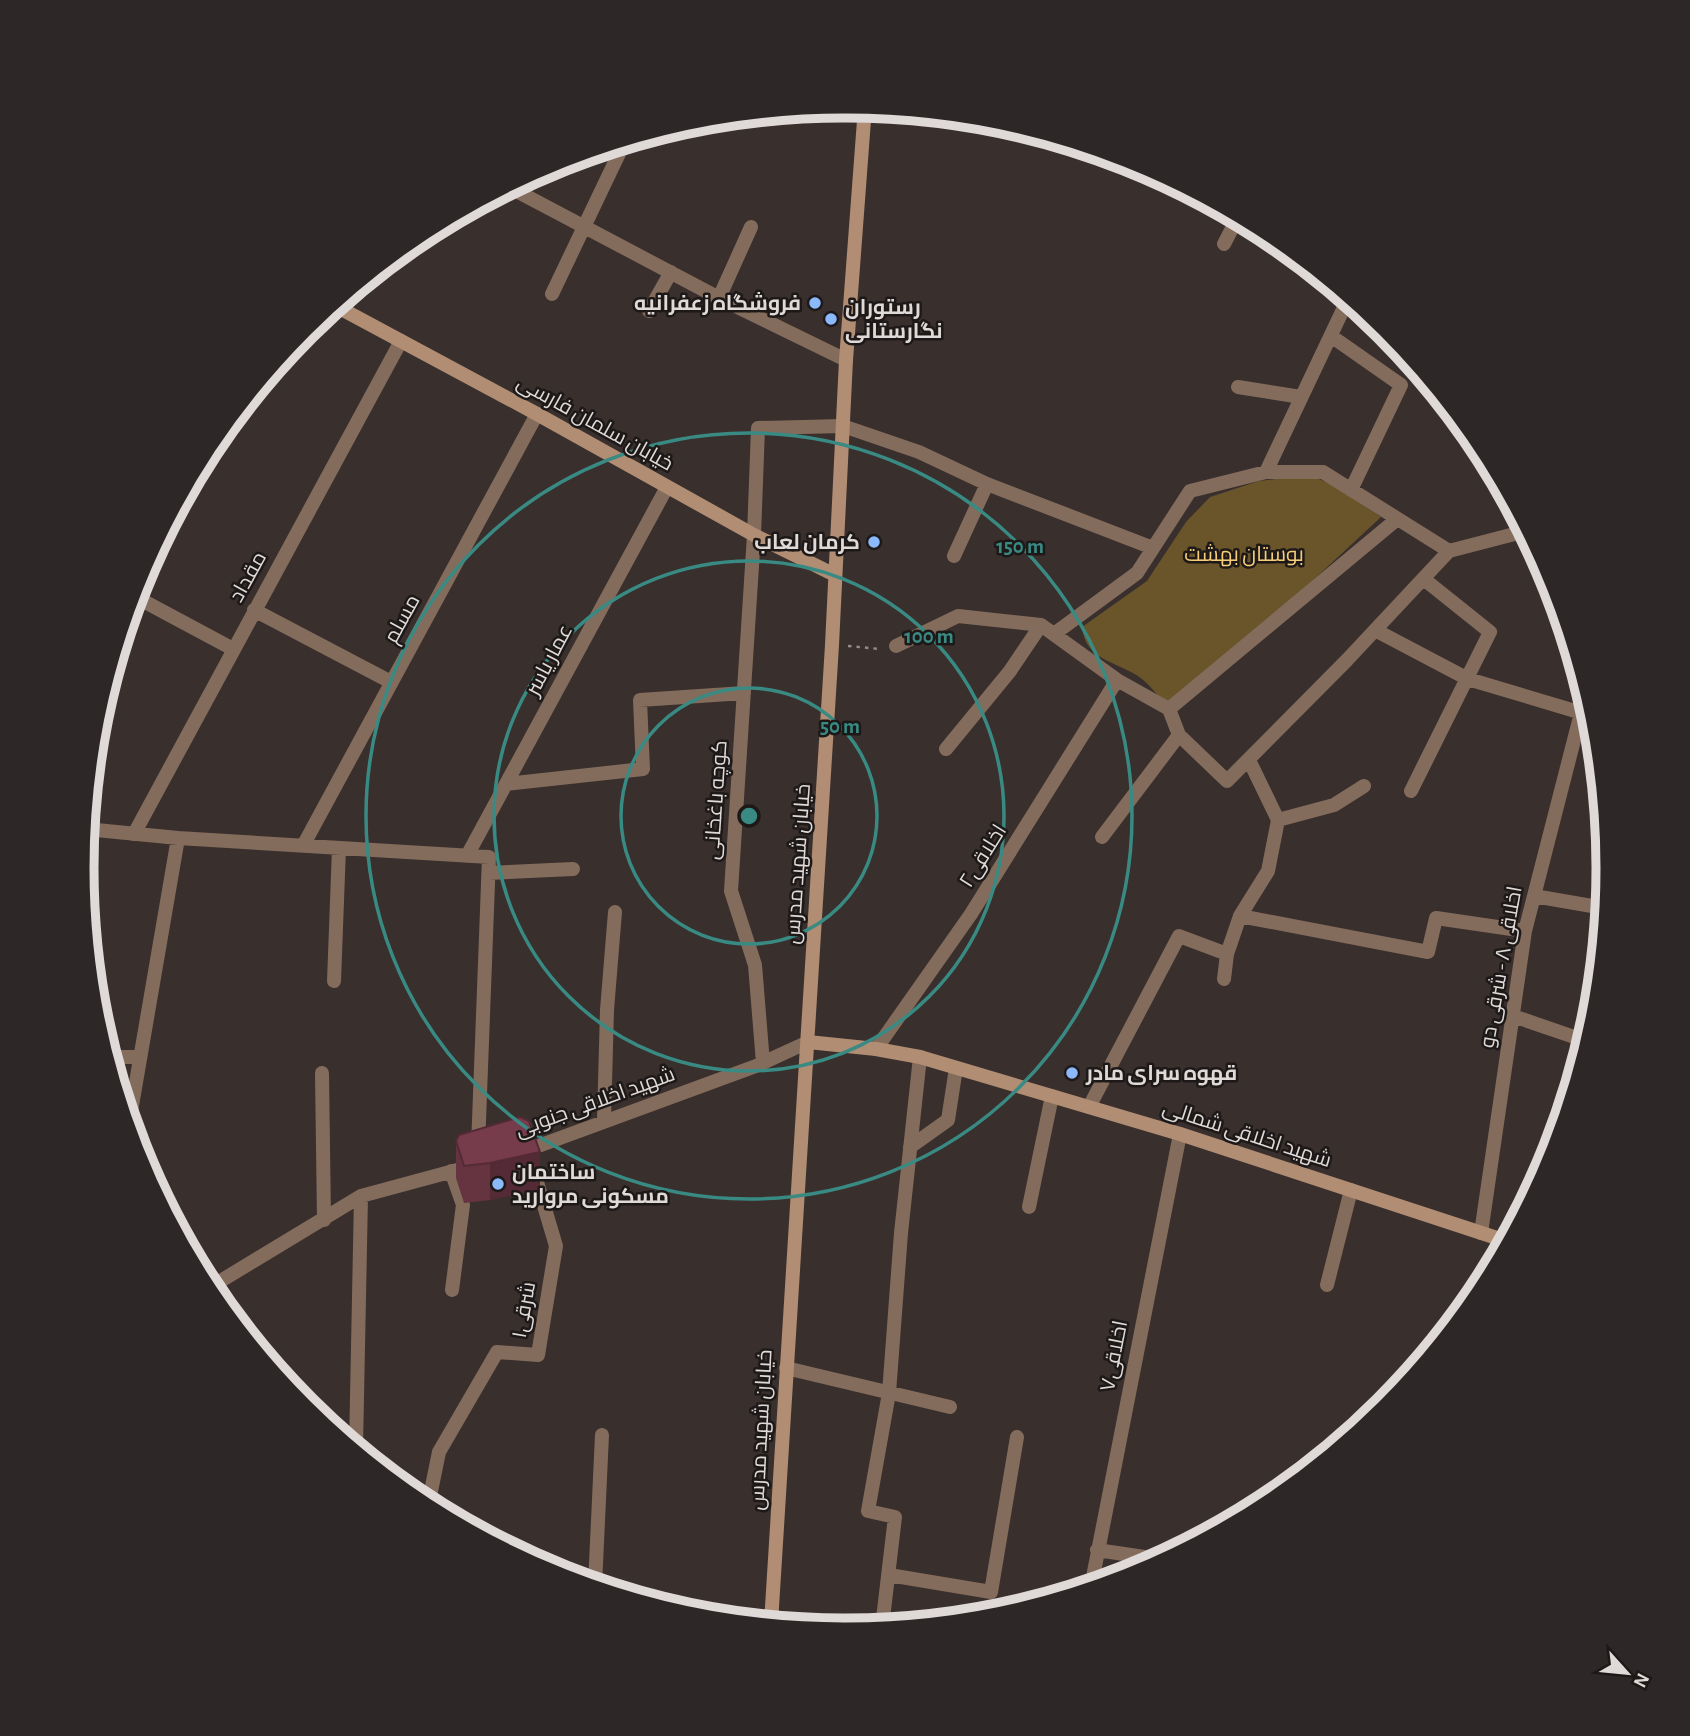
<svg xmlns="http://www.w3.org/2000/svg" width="1690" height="1736" viewBox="0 0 1690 1736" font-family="'Alegreya Sans',Cairo,sans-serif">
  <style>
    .green { fill: #6a552b }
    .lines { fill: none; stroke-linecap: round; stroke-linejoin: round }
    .path { stroke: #938b89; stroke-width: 2.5; stroke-dasharray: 3.5 5; stroke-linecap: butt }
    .street { stroke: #846c5c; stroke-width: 14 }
    .secondary { stroke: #b18d73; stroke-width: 14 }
    .wall { fill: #663441 }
    .shaded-wall { fill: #532a35 }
    .building { fill: #773c4c; stroke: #532a35; stroke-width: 2 }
    .ring { fill: none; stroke: #398a83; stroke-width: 3.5 }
    .poi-dot { fill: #8cb9fc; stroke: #1d1918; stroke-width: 2.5 }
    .labels { text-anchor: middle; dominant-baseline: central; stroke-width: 5; stroke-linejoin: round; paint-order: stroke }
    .poi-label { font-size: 21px; font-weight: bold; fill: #dfd9d7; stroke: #1d1918; text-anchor: start }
    .street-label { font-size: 21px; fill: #dfd9d7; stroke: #1d1918 }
    .park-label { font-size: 21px; fill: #f7cc77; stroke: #1d1918 }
    .rim { fill: none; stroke: #dfd9d7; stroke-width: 9 }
    .centre { fill: #398a83; stroke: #1d1918; stroke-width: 3.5 }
    .ring-label { font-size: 21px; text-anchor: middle; font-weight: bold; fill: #398a83; stroke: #1d1918; stroke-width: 5; stroke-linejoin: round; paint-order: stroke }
  </style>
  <rect width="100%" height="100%" fill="#392f2d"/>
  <!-- green -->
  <path class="green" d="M1292,477L1316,478L1329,483L1381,517L1310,583L1165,704C1158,696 1151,686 1142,679C1121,662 1085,662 1082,627L1147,581L1186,522L1210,497L1259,481Z"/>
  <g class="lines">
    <!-- path -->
    <path class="path" d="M848,646L880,649"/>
    <!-- street -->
    <path class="street" d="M509,187L719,298L846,360
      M1224,244L1238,217
      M552,294L625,141
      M719,298L751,227
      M1345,305L1378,323
      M649,311L671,272
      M1331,336L1401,385L1351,490
      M1238,387L1301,397
      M1266,472L1348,299
      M1449,551L1526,531
      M954,556L987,484
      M134,596L233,649
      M254,610L391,682
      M1375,630L1468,679L1592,716
      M1054,634L1137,573L1190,491L1266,472H1323L1449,551
      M896,646L958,616L1041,625L1117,680L1169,709L1179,735L1227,781L1347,660L1449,551
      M1169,709L1396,520
      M946,749L1010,671L1041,625
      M1249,760L1278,820
      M506,784L643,769L640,700L744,693
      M1411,791L1490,632L1425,580
      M86,829L178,838L489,857L478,1147
      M134,834L401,341
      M1102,837L1179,735
      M304,844L537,414
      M468,854L667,487
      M489,873L573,869
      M1534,896L1592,906
      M1240,916L1428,952L1436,918L1525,931
      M1224,979L1227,954L1240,916L1268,871L1278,820L1334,805L1364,786
      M334,981L339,848
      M1513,1016L1586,1041
      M876,1049L971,914L1117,680
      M109,1057H140
      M763,1063L755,965L731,891L754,535L758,428L843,426L919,452L987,484L1153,548
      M322,1073L324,1220
      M1089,1107L1179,936L1227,954
      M604,1120L607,1010L615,912
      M129,1123L178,838
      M910,1147L948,1120L956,1068
      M522,1152L756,1066L808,1042
      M451,1171L463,1205L452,1290
      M1029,1207L1052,1096
      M1481,1233L1525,931L1581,713
      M1327,1285L1351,1190
      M209,1288L361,1196L472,1166
      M786,1368L950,1407
      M356,1448L361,1196
      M428,1506L439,1452L497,1352L538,1355L556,1246L534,1172
      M1097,1550L1151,1558
      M889,1575L991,1592L1017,1437
      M595,1585L602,1435
      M1091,1587L1180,1134
      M693,1615L771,1619
      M882,1627L895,1517L868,1511L889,1393L901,1233L920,1057"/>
    <!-- secondary -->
    <path class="secondary" d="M334,305L537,414L754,535L835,575
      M808,1042L876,1049L920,1057L1180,1134L1506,1241
      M771,1623L832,645L846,360L865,107"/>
  </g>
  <!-- wall -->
  <path class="wall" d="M456,1141L540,1189L490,1200L464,1203L456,1178Z"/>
  <!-- shaded-wall -->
  <path class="shaded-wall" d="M540,1152V1189L490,1200V1163Z"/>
  <!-- building -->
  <path class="building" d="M520,1117L529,1121L540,1152L490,1163L464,1166L456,1141L459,1135Z"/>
  <!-- distance rings -->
  <g class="ring">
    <circle cx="749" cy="816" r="128"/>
    <circle cx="749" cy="816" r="255"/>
    <circle cx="749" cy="816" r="383"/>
  </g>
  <!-- markers -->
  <g class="poi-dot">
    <circle cx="815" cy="303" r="7"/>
    <circle cx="831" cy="319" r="7"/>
    <circle cx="874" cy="542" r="7"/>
    <circle cx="1072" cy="1073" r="7"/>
    <circle cx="498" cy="1184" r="7"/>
  </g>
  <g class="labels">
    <!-- poi labels -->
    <g class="poi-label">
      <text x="801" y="303" text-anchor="end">فروشگاه زعفرانیه</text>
      <text x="845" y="307">رستوران<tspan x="845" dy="24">نگارستانی</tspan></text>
      <text x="860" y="542" text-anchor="end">کرمان لعاب</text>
      <text x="1086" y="1073">قهوه سرای مادر</text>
      <text x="512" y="1172">ساختمان<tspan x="512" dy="24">مسکونی مروارید</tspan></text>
    </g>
    <!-- street labels -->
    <g class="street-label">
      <text transform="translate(595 423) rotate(29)">خیابان سلمان فارسی</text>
      <text transform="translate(248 577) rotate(-61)">مقداد</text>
      <text transform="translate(402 619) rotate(-61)">مسلم</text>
      <text transform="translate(549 660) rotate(-62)">عمار یاسر</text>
      <text transform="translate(716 800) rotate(-86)">کوچه باغخانی</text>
      <text transform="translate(983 856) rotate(-58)">اخلاقی۲</text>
      <text transform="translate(798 864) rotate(-86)">خیابان شهید مدرس</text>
      <text transform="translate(1501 967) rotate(-80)">اخلاقی ۸ - شرقی دو</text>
      <text transform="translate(595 1102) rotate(-20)">شهید اخلاقی جنوبی</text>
      <text transform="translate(1247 1134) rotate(18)">شهید اخلاقی شمالی</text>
      <text transform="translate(524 1310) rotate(-80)">شرقی۱</text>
      <text transform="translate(1114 1356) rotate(-79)">اخلاقی۷</text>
      <text transform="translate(761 1430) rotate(-87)">خیابان شهید مدرس</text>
    </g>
    <!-- park labels -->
    <g class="park-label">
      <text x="1244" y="554">بوستان بهشت</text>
    </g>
  </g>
  <!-- crop -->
  <path d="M0 0H1690V1736H0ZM844 118H846A750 750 0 0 1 1596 868V868A750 750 0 0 1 846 1618H844A750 750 0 0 1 94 868V868A750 750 0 0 1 844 118Z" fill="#2d2827" fill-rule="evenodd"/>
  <path class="rim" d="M844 118H846A750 750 0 0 1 1596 868V868A750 750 0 0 1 846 1618H844A750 750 0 0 1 94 868V868A750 750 0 0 1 844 118Z"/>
  <circle cx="749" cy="816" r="10" class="centre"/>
  <g class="ring-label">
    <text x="1020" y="553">150 m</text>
    <text x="929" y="643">100 m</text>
    <text x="840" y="733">50 m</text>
  </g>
  <!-- north arrow -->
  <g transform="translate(1627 1673) rotate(117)" stroke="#1d1918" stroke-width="5" paint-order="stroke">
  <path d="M0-5L12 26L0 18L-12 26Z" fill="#dfd9d7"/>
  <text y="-10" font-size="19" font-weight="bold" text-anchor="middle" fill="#dfd9d7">N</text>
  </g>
</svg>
